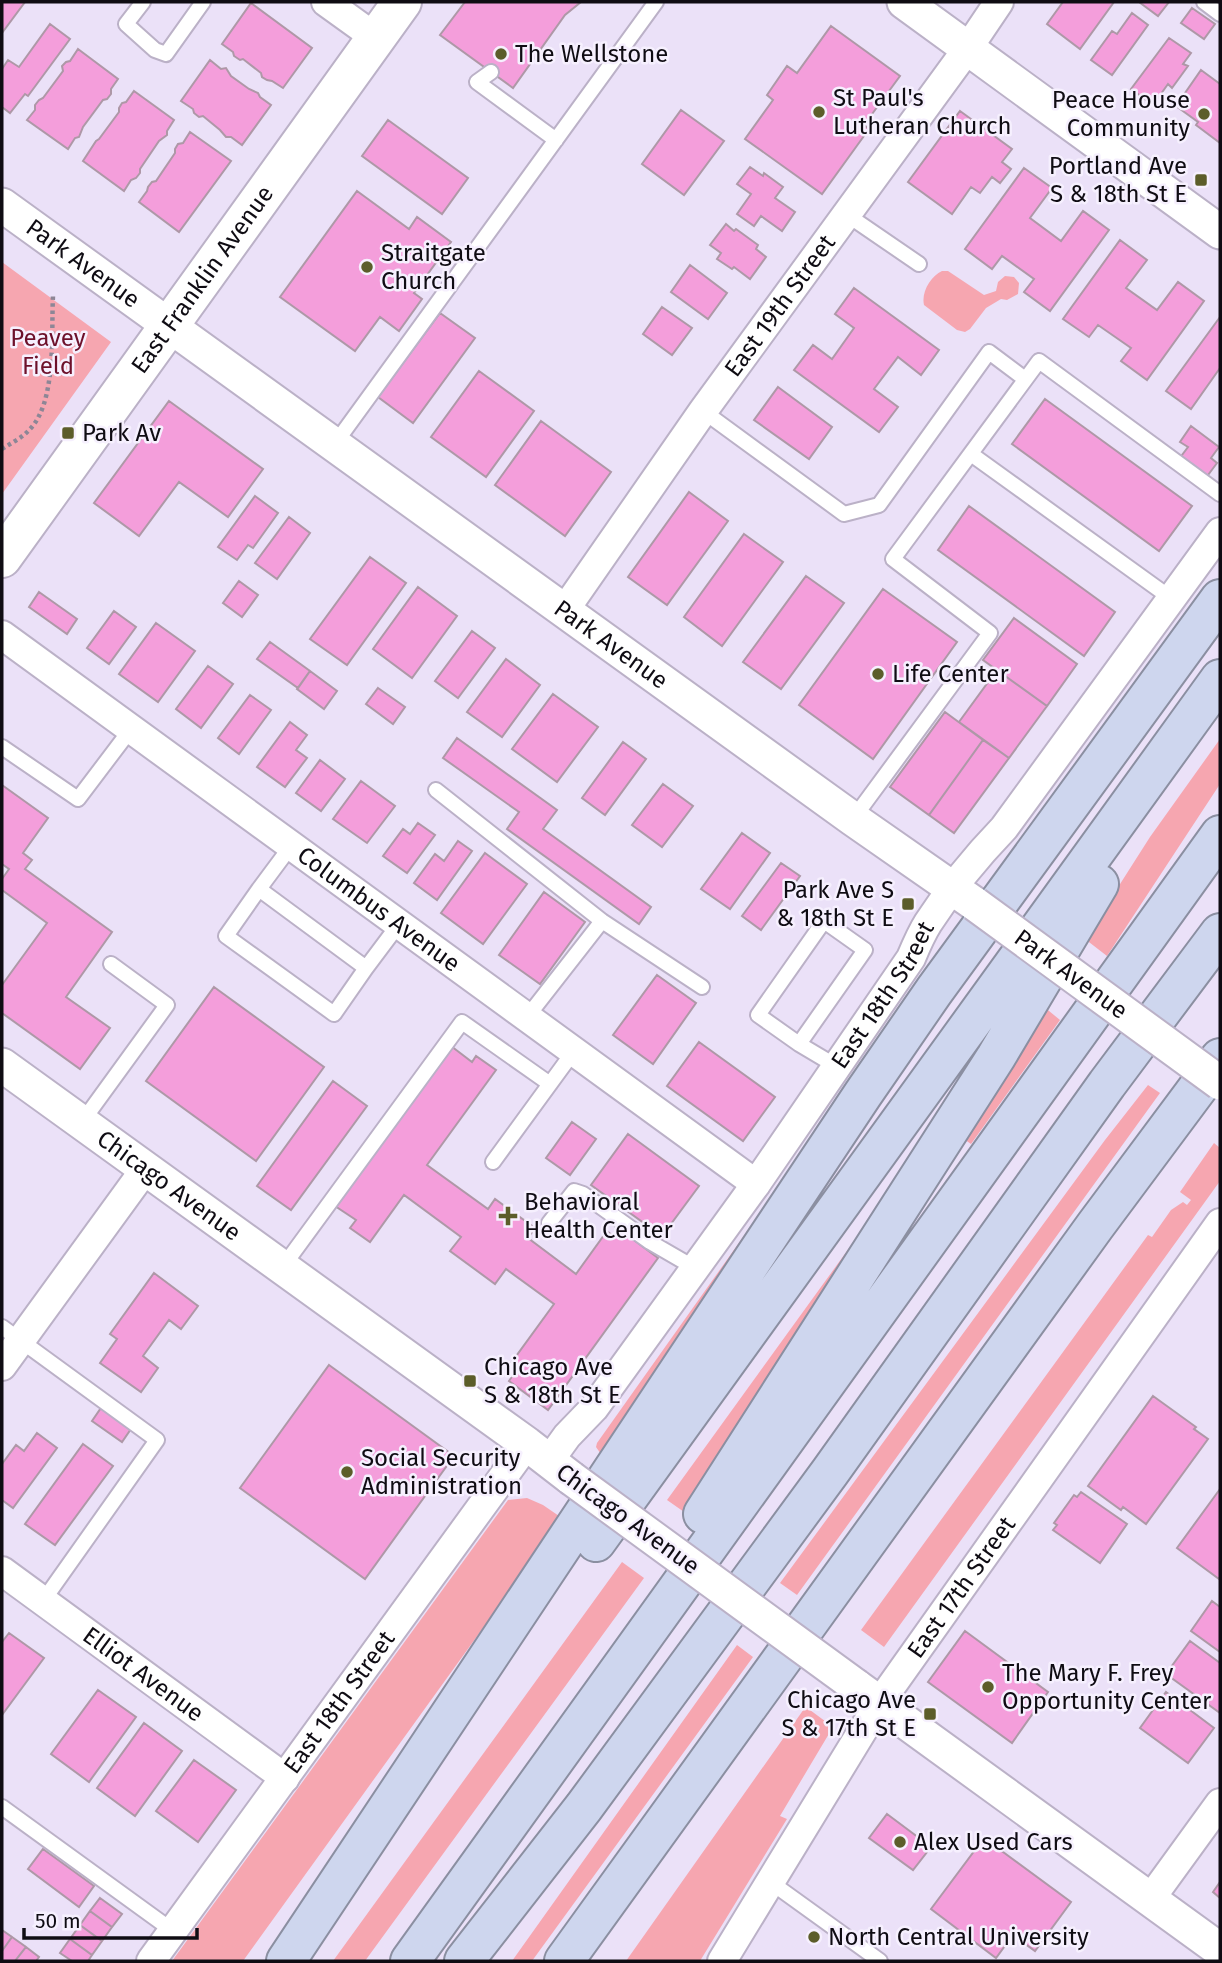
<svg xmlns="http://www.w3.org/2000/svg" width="1222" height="1963" viewBox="0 0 1222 1963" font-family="'Fira Sans',sans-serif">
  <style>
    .green { fill: #f6a6b0 }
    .building { fill: #f49edb; stroke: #ae98a7; stroke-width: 2 }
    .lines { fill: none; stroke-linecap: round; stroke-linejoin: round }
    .service-casing { stroke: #bbb1c7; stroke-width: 18 }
    .minor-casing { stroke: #bbb1c7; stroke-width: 32 }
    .tertiary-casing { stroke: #bbb1c7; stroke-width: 37 }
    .secondary-casing { stroke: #bbb1c7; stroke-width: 42 }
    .motorway-casing { stroke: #8b8fa1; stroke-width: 42 }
    .path { stroke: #8d8696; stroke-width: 4.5; stroke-dasharray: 3.5 3.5; stroke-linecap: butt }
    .service { stroke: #fff; stroke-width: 14 }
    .minor { stroke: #fff; stroke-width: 28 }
    .tertiary { stroke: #fff; stroke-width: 33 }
    .secondary { stroke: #fff; stroke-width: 38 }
    .motorway { stroke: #ced6ee; stroke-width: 38 }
    .tertiary-bridge-casing { stroke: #bbb1c7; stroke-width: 37; stroke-linecap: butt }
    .tertiary-bridge { stroke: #fff; stroke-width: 33 }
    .poi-dot { fill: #5c5d2a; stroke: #f6f0fe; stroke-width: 2.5 }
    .labels { text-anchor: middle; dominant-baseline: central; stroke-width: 5; stroke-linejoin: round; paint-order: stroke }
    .poi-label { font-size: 24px; fill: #0f0c13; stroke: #f6f0fe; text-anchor: start }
    .street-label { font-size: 24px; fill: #0f0c13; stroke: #f6f0fe }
    .park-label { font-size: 24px; fill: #6d102a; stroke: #f6f0fe }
  </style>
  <rect width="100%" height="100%" fill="#ebe1f8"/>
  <!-- green -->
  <path class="green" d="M2,262L111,342L2,494Z
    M942,271H948L984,295L996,291L998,282L1005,276L1014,277L1019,283L1018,294L1007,300L1001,299L986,308L970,329L965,332L957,330L924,305C921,292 931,276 942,271Z
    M1220,739V784L1107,956L1085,939L1150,837Z
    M1043,1006L1060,1020L971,1144L961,1137Z
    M1148,1085L1160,1093L797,1595L780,1583L1105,1140Z
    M846,1092L603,1457L596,1447L597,1443Z
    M1214,1143L1220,1148V1181L884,1647L861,1630L1148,1235L1152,1237L1171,1210L1183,1202L1187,1205L1191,1200L1180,1192Z
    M860,1233L859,1245L687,1514L667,1500Z
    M527,1498L543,1505L559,1516L542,1546L243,1961H172L508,1500Z
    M622,1562L644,1578L365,1961H333Z
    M737,1645L753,1657L532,1961H512Z
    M811,1699L816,1702L810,1710L833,1727L780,1816L787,1819L700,1961H626Z"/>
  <!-- building -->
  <path class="building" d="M2,2H25L2,33Z
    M465,2H581L565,15L513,88L440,35Z
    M1063,2H1114L1080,49L1047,24Z
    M1139,2H1169L1158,16Z
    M251,3L312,48L283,88L272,81L267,80L262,77L261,73L243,59L240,60L234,56L233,52L222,44Z
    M1192,8L1215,24L1204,39L1181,23Z
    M1132,13L1148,25L1112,75L1091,60L1112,31L1117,34Z
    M50,24L70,39L28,96L25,94L10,113L2,107V69L8,60L19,67Z
    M831,26L900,76L864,125L869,129L822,194L745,139L773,100L767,95L787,66L797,73Z
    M1169,38L1191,53L1183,64L1188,66L1172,88L1168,84L1153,105L1131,89Z
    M78,49L118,79L111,89V94L107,99L103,100L83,127L79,137L75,138L68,149L27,120L35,110V105L39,100L43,98L63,71L62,66L66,62L70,61Z
    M210,60L221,69L226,68L231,76L249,89L258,93L260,97L271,105L242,145L231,137H226L220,130L203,116L199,117L194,113L193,109L181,101Z
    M1201,70L1220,84V143L1196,125L1198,122L1176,106Z
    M134,91L174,120L167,131V135L159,141L140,169V173L136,178L131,180L124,191L83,161L96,141L99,139L119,112V108L122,103L126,102Z
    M681,110L724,141L684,195L642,164Z
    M960,111L1012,149L1002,162L1011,169L1000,183L992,177L980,193L971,187L952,214L908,182Z
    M388,120L468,178L442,214L362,156Z
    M190,132L231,161L179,232L139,202L147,191L148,187L152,182L156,181L175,153V149L178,144L183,143Z
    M750,167L763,176L764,173L783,187L775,198L795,212L782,231L761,216L754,226L737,214L751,194L737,184Z
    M1024,168L1052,188L1030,218L1061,241L1083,211L1109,230L1050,311L1024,292L1034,279L1002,256L992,269L965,249Z
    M357,191L409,229L417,217L451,242L414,293L422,299L399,331L380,317L355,351L280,297Z
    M726,224L734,231L736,229L758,245L756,249L766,257L750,279L734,267L732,269L717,259L721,253L710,245Z
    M1120,240L1147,260L1126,288L1157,310L1178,282L1204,301L1147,380L1121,361L1131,348L1098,325L1089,337L1063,319Z
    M690,265L727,293L708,319L671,292Z
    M854,288L939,350L921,375L898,357L874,389L898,407L879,432L794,370L813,345L832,359L854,328L835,314Z
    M662,307L692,328L672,355L643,334Z
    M440,313L475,338L413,423L378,397Z
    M1220,317V368L1191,409L1166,391Z
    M479,371L534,411L486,477L431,437Z
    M778,387L832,427L809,459L754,420Z
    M1045,399L1192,506L1159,551L1012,444Z
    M169,401L263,469L228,517L179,482L139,536L94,503Z
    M541,421L611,472L565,536L495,485Z
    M1191,426L1219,447L1211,458L1217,463L1205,479L1179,459L1188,447L1180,442Z
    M689,492L728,521L667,605L628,577Z
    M255,496L278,513L253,548L248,545L237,560L218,547Z
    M969,506L1115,612L1084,656L938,550Z
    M289,517L310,533L277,579L255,563Z
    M744,534L783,562L722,646L684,617Z
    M370,557L406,583L347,665L310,639Z
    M806,576L844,603L781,689L743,662Z
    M239,581L258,595L242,617L223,603Z
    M418,587L457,616L412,678L373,649Z
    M883,589L957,642L873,759L799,705Z
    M39,592L77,619L67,634L29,607Z
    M114,611L136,627L109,664L87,648Z
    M1014,618L1077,664L1047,706L983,660Z
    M156,623L195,651L158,702L119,674Z
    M472,631L495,648L458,698L435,681Z
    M270,642L310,671L298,688L257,659Z
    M506,659L540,685L502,737L467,712Z
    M208,666L233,684L201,728L176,709Z
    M997,670L1047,706L1009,758L959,722Z
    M310,671L337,691L324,709L297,689Z
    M378,688L405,707L393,724L366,704Z
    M553,694L598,727L557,782L512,749Z
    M250,695L271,710L239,754L218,738Z
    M945,712L983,740L929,815L890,787Z
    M290,722L307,735L296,750L307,758L285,787L257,767Z
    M457,738L557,810L543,829L651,907L639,924L507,829L519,812L443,758Z
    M983,740L1009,758L954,833L929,815Z
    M623,742L646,759L605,815L582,798Z
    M320,760L345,779L321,811L296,793Z
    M361,781L395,806L367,843L333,819Z
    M663,784L693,806L662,847L632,825Z
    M2,785L48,818L23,853L32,860L25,869L112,932L66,997L110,1028L80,1069L2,1013V985L47,923L2,890V879L9,869L2,864Z
    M418,823L435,835L407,873L383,856L403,829L410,834Z
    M742,833L770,853L730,909L701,889Z
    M458,841L472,851L437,900L414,883L435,854L444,861Z
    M485,853L527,884L483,944L441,913Z
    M781,863L800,876L761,930L742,916Z
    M544,892L585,922L540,984L499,955Z
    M657,975L696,1003L653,1064L613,1035Z
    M214,987L324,1067L256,1161L146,1081Z
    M699,1042L775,1097L743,1141L667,1086Z
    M451,1046L472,1062L476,1056L496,1070L427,1165L488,1209L495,1199L535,1228L528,1238L576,1274L607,1231L614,1237L619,1229L658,1258L548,1410L509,1381L513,1375L506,1370L554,1304L506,1269L495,1284L450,1251L461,1237L404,1195L370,1242L350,1228L356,1220L335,1206Z
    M333,1081L367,1106L291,1210L257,1186Z
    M572,1122L596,1139L570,1175L546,1158Z
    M628,1134L699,1186L662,1236L591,1185Z
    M154,1273L198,1306L181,1329L169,1320L143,1356L158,1368L141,1392L100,1363L117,1339L110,1334Z
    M329,1365L454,1456L365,1579L240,1488Z
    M1153,1396L1196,1427L1194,1429L1208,1439L1146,1524L1123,1507L1121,1510L1088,1486Z
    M103,1405L133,1426L122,1442L92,1421Z
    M37,1433L57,1448L13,1508L2,1500V1464L16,1445L24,1451Z
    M83,1444L113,1466L55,1545L25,1524Z
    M1220,1489V1577L1219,1579L1177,1548Z
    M1081,1492L1127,1524L1100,1563L1053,1530L1057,1525L1054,1523L1074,1495L1077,1497Z
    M1212,1601L1220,1607V1652L1191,1631Z
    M965,1631L1048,1692L1012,1743L928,1682Z
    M9,1633L44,1658L2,1715V1642Z
    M1190,1641L1220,1663V1713L1166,1674Z
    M98,1690L136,1717L89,1782L51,1754Z
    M1166,1692L1214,1728L1188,1763L1140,1728Z
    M144,1723L182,1751L135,1816L97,1788Z
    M194,1760L236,1790L198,1842L156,1811Z
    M887,1814L931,1847L913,1870L869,1838Z
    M984,1838L1071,1902L1035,1951L1013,1935L996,1958L931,1909Z
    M43,1849L94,1886L79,1907L28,1869Z
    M1220,1882V1898L1213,1892Z
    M100,1898L122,1914L112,1927L90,1911Z
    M90,1911L112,1927L102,1941L80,1925Z
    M80,1925L102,1941L92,1955L70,1939Z
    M2,1930L12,1937L2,1951Z
    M12,1937L26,1947L15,1961H2V1951Z
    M70,1939L92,1955L88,1961H72L60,1953Z
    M26,1947L39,1957L36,1961H15Z"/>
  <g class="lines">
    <defs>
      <path id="service" d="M143,2L126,24L155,50L166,54L203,2
        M1204,2L1220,14
        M491,72L477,82L556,140
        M846,214L919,264
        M703,411L844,514L879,505L989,352L1025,379
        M334,445L656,2
        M971,454L1172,599
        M2,747L78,799L131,729
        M436,790L602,921L702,987
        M853,819L990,633L893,559L1039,361L1220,494
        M291,846L259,889L366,968L399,924
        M259,889L226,936L334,1014L366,968
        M527,1017L602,921
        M799,1044L865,950L824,921L758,1015L799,1044L836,1066
        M82,1122L167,1005L111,964
        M493,1162L574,1051
        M549,1223L574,1191L583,1194L650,1242L695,1268
        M282,1268L462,1022L550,1084
        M2,1327L157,1440L43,1601
        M2,1807L173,1931
        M769,1881L880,1961"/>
      <g id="minor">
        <path d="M326,2L376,38"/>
        <path id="s1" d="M564,611L703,411L968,48L999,2"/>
        <path id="s2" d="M2,635L756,1184"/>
        <path d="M2,1366L146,1168"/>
        <path id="s3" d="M549,1461L567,1436L594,1408L756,1184L911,958C916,946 921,934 928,923C950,889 976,857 1004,828L1220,532"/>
        <path id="s4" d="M2,1571L285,1778"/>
        <path d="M1151,1898L1220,1803"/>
        <path id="s5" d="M151,1961L527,1444"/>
        <path id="s6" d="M722,1961L880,1702L1220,1223"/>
      </g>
      <g id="tertiary">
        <path d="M904,2L1220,232"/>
        <path id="s7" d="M2,205L853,819L975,904"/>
        <path id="s8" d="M2,1065L527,1444L571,1478"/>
        <path d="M856,1686L1220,1950"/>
      </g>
      <g id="secondary">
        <path id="s9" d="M2,558L402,2"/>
      </g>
      <path id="motorway" d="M703,1514L996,1057L1099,884
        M596,1542L1220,679
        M286,1961L863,1094L934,991L1220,599
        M410,1961L1220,835
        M464,1961L584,1807L830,1472L1107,1084L1220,933
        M564,1961L1095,1226L1220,1058"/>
    </defs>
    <!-- service casing -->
    <use href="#service" class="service-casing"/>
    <!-- minor casing -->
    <use href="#minor" class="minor-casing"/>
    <!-- tertiary casing -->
    <use href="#tertiary" class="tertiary-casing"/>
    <!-- secondary casing -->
    <use href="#secondary" class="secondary-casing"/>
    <!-- motorway casing -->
    <use href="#motorway" class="motorway-casing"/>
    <!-- path -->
    <path class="path" d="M2,449C11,443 22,438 29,430C57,403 51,332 53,296"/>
    <!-- service -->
    <use href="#service" class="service"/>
    <!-- minor -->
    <use href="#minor" class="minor"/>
    <!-- tertiary -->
    <use href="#tertiary" class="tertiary"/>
    <!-- secondary -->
    <use href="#secondary" class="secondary"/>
    <!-- motorway -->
    <use href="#motorway" class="motorway"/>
    <defs>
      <g id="tertiary-bridge">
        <path id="s10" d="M975,904L1220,1083"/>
        <path d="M571,1478L856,1686"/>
      </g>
    </defs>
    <!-- tertiary-bridge casing -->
    <use href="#tertiary-bridge" class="tertiary-bridge-casing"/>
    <!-- tertiary-bridge -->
    <use href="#tertiary-bridge" class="tertiary-bridge"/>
  </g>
  <!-- markers -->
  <g class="poi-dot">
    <circle cx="501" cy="54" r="7"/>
    <circle cx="819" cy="112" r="7"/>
    <circle cx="1204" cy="114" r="7"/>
    <rect x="1194" y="173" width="14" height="14" rx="3.5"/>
    <circle cx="367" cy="267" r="7"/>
    <rect x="61" y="426" width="14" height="14" rx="3.5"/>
    <circle cx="878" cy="674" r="7"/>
    <rect x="901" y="897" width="14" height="14" rx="3.5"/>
    <path d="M504.5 1205.5h7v7h7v7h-7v7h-7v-7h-7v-7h7z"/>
    <rect x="463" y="1374" width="14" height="14" rx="3.5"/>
    <circle cx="347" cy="1472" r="7"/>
    <circle cx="988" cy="1687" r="7"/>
    <rect x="923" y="1707" width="14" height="14" rx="3.5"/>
    <circle cx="900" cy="1842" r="7"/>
    <circle cx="814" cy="1937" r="7"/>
  </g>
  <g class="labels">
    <!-- poi labels -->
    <g class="poi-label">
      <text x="515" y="54">The Wellstone</text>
      <text x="833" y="98">St Paul's<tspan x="833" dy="28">Lutheran Church</tspan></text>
      <text x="1190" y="100" text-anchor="end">Peace House<tspan x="1190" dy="28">Community</tspan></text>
      <text x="1187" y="166" text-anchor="end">Portland Ave<tspan x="1187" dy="28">S &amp; 18th St E</tspan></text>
      <text x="381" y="253">Straitgate<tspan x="381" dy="28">Church</tspan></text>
      <text x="82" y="433">Park Av</text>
      <text x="892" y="674">Life Center</text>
      <text x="894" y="890" text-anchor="end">Park Ave S<tspan x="894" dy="28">&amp; 18th St E</tspan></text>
      <text x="524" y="1202">Behavioral<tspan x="524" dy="28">Health Center</tspan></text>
      <text x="484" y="1367">Chicago Ave<tspan x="484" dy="28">S &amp; 18th St E</tspan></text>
      <text x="361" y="1458">Social Security<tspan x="361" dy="28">Administration</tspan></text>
      <text x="1002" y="1673">The Mary F. Frey<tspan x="1002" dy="28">Opportunity Center</tspan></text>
      <text x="916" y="1700" text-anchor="end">Chicago Ave<tspan x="916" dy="28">S &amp; 17th St E</tspan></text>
      <text x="914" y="1842">Alex Used Cars</text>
      <text x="828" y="1937">North Central University</text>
    </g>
    <!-- street labels -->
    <g class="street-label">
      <text stroke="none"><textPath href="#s7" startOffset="100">Park Avenue</textPath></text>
      <text stroke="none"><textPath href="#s9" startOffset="343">East Franklin Avenue</textPath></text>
      <text stroke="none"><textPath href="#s1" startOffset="374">East 19th Street</textPath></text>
      <text stroke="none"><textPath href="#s7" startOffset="751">Park Avenue</textPath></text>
      <text stroke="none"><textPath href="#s2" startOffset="466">Columbus Avenue</textPath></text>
      <text stroke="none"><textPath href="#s10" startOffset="119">Park Avenue</textPath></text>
      <text stroke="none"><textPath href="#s3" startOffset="574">East 18th Street</textPath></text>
      <text stroke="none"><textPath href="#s8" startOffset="206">Chicago Avenue</textPath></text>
      <text transform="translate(628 1519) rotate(36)">Chicago Avenue</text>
      <text stroke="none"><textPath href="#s6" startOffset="444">East 17th Street</textPath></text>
      <text stroke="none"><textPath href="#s4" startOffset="175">Elliot Avenue</textPath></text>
      <text stroke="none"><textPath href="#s5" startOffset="320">East 18th Street</textPath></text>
    </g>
    <!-- park labels -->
    <g class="park-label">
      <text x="48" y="338">Peavey<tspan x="48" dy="28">Field</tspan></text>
    </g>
  </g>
  <!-- border -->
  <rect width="1222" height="1963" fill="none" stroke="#0f0c13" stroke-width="7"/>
  <!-- scale -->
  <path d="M24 1928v10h173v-10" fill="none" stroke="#0f0c13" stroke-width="3.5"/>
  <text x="35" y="1928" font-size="21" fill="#0f0c13" stroke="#f6f0fe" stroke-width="5" paint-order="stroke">50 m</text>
</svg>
